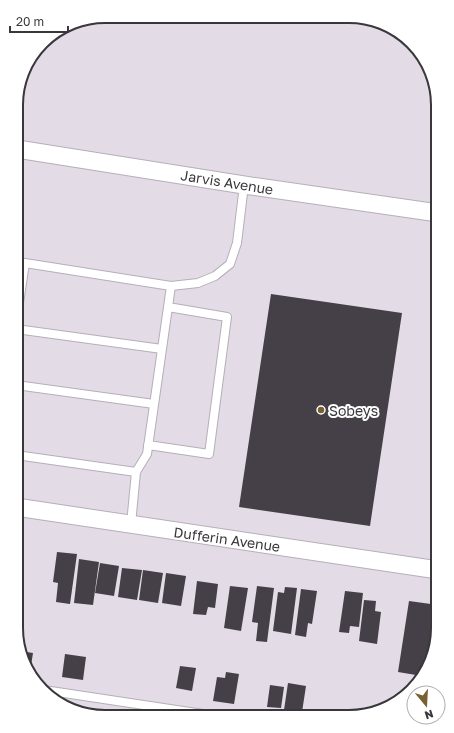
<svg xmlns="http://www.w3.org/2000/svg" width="454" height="733" viewBox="0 0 454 733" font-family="'Golos Text',sans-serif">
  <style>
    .building { fill: #453f47 }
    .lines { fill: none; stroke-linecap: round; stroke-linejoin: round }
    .service-casing { stroke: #b6aeb8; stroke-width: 10 }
    .minor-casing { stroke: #b6aeb8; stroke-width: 19 }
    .service { stroke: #fff; stroke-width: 8 }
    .minor { stroke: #fff; stroke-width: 17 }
    .poi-dot { fill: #776131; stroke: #fff; stroke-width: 1.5 }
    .labels { text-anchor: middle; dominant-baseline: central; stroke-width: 4; stroke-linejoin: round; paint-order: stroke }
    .street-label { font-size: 14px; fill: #3a373b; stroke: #fff }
    .poi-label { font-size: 14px; fill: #3a373b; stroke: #fff; text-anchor: start }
    .rim { fill: none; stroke: #3a373b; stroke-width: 2 }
  </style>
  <rect width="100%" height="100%" fill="#e3dbe5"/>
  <!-- building -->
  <path class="building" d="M271,294L402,313L370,526L239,507Z
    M16,539L24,540L22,553L16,552Z
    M57,552L77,554L70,604L56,602L58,583L53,582Z
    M79,559L99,562L93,605L74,603Z
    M100,563L119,566L114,596L95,593Z
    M122,568L142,570L137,600L118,597Z
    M16,569H19L18,581L16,580Z
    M143,570L163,573L158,603L139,600Z
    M166,573L186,576L181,606L162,603Z
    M197,581L218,584L215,608L208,607L206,615L193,614Z
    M16,582H22L18,604H16Z
    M230,586L248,588L241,631L224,628Z
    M257,586L274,588L267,642L256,641L258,623L252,622Z
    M285,587L297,588L291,634L273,631L278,592L284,593Z
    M301,589L317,591L312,624L308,623L306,637L295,635Z
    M345,591L363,593L359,627L350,626L349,633L339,632Z
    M364,600L376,601L375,611L381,612L377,644L359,641Z
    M409,601L438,605V634L422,676L398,672Z
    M20,651L33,653L30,672L23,662Z
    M65,654L86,657L83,680L62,677Z
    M180,666L196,668L192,691L176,688Z
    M226,672L239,674L234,704L213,701L217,677L225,678Z
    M288,683L306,686L302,712L284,710Z
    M270,685L284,687L281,708L267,707Z"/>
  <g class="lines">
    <defs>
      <path id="service" d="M16,323L25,263L171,286
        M16,329L162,349
        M16,385L154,404
        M148,445L209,454L227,317L168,307
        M16,455L136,472
        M131,524L136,472L147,454L171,286L198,283L215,276L230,264L237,243L244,185
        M44,690L223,717"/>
      <path id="minor" d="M17,149L244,185L438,213
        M16,507L438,570"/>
    </defs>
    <!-- service casing -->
    <use href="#service" class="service-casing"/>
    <!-- minor casing -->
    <use href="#minor" class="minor-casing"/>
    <!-- service -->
    <use href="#service" class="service"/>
    <!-- minor -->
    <use href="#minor" class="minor"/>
  </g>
  <!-- markers -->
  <circle class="poi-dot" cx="321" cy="410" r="4"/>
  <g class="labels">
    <!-- street labels -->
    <g class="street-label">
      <text transform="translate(227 182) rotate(9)">Jarvis Avenue</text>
      <text transform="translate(227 539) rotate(8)">Dufferin Avenue</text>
    </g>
    <!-- poi labels -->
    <g class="poi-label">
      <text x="329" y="410">Sobeys</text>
    </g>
  </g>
  <!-- crop -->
  <path d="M0 0H454V733H0ZM105 23H349A82 82 0 0 1 431 105V628A82 82 0 0 1 349 710H105A82 82 0 0 1 23 628V105A82 82 0 0 1 105 23Z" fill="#fff" fill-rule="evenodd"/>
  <path class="rim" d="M105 23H349A82 82 0 0 1 431 105V628A82 82 0 0 1 349 710H105A82 82 0 0 1 23 628V105A82 82 0 0 1 105 23Z"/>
  <!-- north arrow -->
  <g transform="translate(426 705) rotate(162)"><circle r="19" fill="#ffffff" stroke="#b0afb1"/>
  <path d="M0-3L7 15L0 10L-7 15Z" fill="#776131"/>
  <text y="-6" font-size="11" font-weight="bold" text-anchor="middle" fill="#3a373b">N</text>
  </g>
  <!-- scale -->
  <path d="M10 26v6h58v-6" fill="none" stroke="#3a373b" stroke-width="2"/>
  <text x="16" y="26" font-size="12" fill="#3a373b" stroke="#ffffff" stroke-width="3" paint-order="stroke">20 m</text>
</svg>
